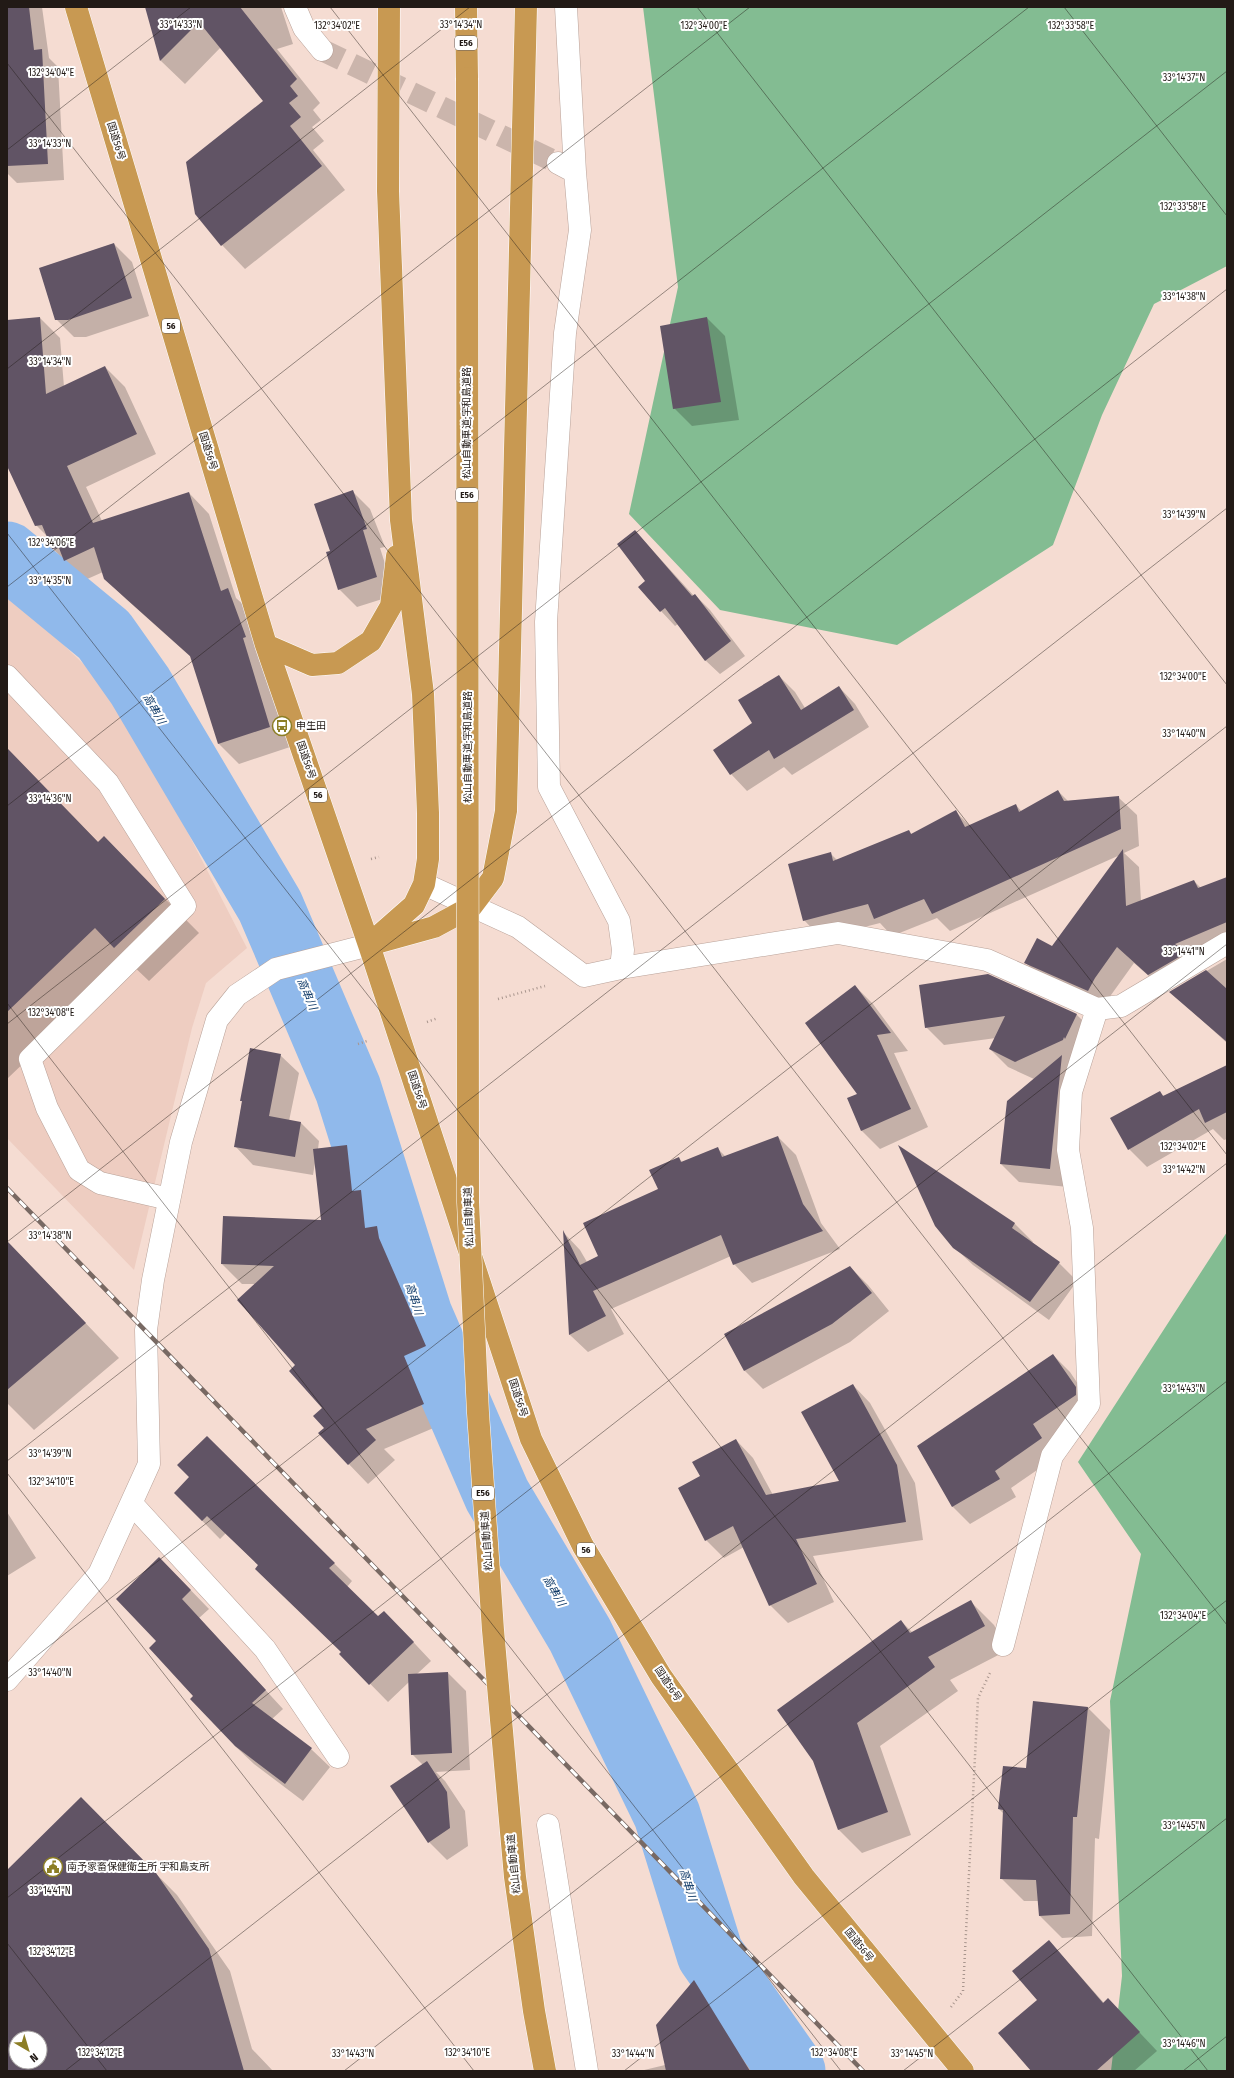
<svg xmlns="http://www.w3.org/2000/svg" width="1234" height="2078" viewBox="0 0 1234 2078" font-family="'Fira Sans Condensed','Noto Sans JP',sans-serif">
  <style>
    .built { fill: #eecdc1 }
    .forest { fill: #83bc92 }
    .shadow { fill: #0003; fill-rule: evenodd }
    .lines { fill: none; stroke-linecap: round; stroke-linejoin: round }
    .river { stroke: #90b9eb; stroke-width: 67 }
    .building { fill: #615465; fill-rule: evenodd }
    .street-tunnel { stroke: #cbb5ac; stroke-width: 22; stroke-dasharray: 22 11; stroke-linecap: butt }
    .lane-casing { stroke: #b9a299; stroke-width: 23 }
    .street-casing { stroke: #b9a299; stroke-width: 23 }
    .highway-casing { stroke: #fff; stroke-width: 23 }
    .path { stroke: #a8958d; stroke-width: 2.5; stroke-dasharray: 1 3; stroke-linecap: butt }
    .lane { stroke: #fff; stroke-width: 22 }
    .street { stroke: #fff; stroke-width: 22 }
    .highway { stroke: #c89952; stroke-width: 22 }
    .rail-casing { stroke: #786963; stroke-width: 4.5 }
    .rail { stroke: #fff; stroke-width: 3; stroke-dasharray: 9; stroke-linecap: butt }
    .highway-bridge-casing { stroke: #fff; stroke-width: 23; stroke-linecap: butt }
    .highway-bridge { stroke: #c89952; stroke-width: 22 }
    .ticks { fill: none; stroke: #221a16; stroke-width: 1; stroke-opacity: 0.45 }
    .labels { text-anchor: middle; dominant-baseline: central; stroke-width: 4; stroke-linejoin: round; paint-order: stroke }
    .shield { fill: #fff; stroke: #645f5c; stroke-width: 1 }
    .shield-label { font-size: 9px; font-weight: bold; fill: #221a16 }
    .street-label { font-size: 10px; fill: #221a16; stroke: #fff }
    .poi-label { font-size: 10px; fill: #221a16; stroke: #fff; text-anchor: start }
    .water-label { font-size: 11px; font-style: italic; fill: #123c6a; stroke: #fff }
    .ticks-label { font-size: 10px; text-anchor: middle; fill: #221a16; stroke: #fff; stroke-width: 4; stroke-linejoin: round; paint-order: stroke }
  </style>
  <rect width="100%" height="100%" fill="#f5dcd2"/>
  <!-- built -->
  <path class="built" d="M7,590L105,685L129,718L247,948L206,983L192,1028L134,1270L7,1138Z"/>
  <!-- forest -->
  <path class="forest" d="M643,7H1227V266L1154,304L1102,415L1053,545L897,645L720,610L629,514L678,287Z
    M1227,1232V2071H1111L1122,1976L1110,1701L1141,1554L1078,1462Z"/>
  <!-- shadow -->
  <path class="shadow" d="M7,7H42L49,58L58,67L64,180L17,183L7,173Z
    M146,7H281L293,44L277,49L320,103L313,110L321,120L312,127L324,141L313,150L345,190L245,269L222,245L265,101L221,47L185,84L161,61Z
    M114,244L132,262L149,316L86,337H74L56,319Z
    M40,318L60,338L64,387L105,367L125,387L156,454L86,487L102,521L189,493L209,514L236,598L248,609L290,747L239,764L219,744L192,658L126,599L105,578L103,572L85,580L53,549L49,538L36,525L7,464V321Z
    M707,318L725,336L739,420L692,426L674,408Z
    M352,491L370,509L385,547L380,548L395,595L357,607L339,589L332,551Z
    M635,531L694,596L695,595L710,610L745,656L720,674L705,660L678,624L675,626L661,611L646,581Z
    M779,676L795,692L805,708L839,687L855,704L869,727L792,775L784,767L747,791L731,774L715,750L754,724Z
    M7,748L98,842L104,837L199,933L149,981L129,962L7,1079Z
    M1058,791L1068,801L1119,798L1137,815L1139,846L1124,853L1139,867L1141,901L1194,881L1201,888L1227,878V955L1166,991L1134,963L1111,995L1105,1007L1042,979L1026,963L1053,947L1120,855L950,931L937,918L892,936L880,923L821,938L804,920L830,853L837,860L909,831L912,835L956,812L970,826L1016,805L1022,812Z
    M1227,959V1043L1171,992Z
    M986,976L1077,1015L1095,1033L1081,1055L1068,1187L1019,1182L1001,1164L1034,1079L1008,1067L990,1049L996,1038L944,1045L926,1027Z
    M855,986L873,1004L908,1051L894,1053L928,1127L880,1149L862,1131L848,1099L858,1094Z
    M280,1055L299,1073L289,1121L301,1123L319,1141L318,1149L346,1146L366,1165L370,1200L381,1211L383,1233L397,1247L398,1259L445,1366L423,1376L443,1424L384,1449L395,1460L368,1484L319,1433L325,1428L324,1408L297,1366L256,1284H242L222,1264L323,1221L315,1163L313,1175L253,1165L235,1146L242,1102L241,1100Z
    M1227,1066V1139L1224,1140L1213,1129L1147,1167L1129,1149L1159,1092L1164,1096Z
    M778,1137L796,1155L821,1223L840,1249L752,1283L734,1264L731,1256L611,1309L624,1334L588,1352L570,1335L564,1233L580,1250L587,1262L599,1256L659,1190L679,1158L683,1163L718,1149L726,1157Z
    M901,1148L1015,1224L1033,1242L1032,1243L1059,1263L1077,1281L1049,1320L973,1265L954,1247Z
    M7,1241L119,1358L34,1430L7,1403Z
    M850,1267L868,1285L889,1311L850,1342L763,1389L745,1371L725,1334Z
    M1053,1355L1070,1372L1092,1405L1059,1455L1011,1488L1016,1497L970,1524L953,1507L918,1447Z
    M853,1385L870,1403L915,1483L923,1540L813,1556L834,1602L788,1623L770,1605L744,1547L724,1558L706,1540L701,1477L736,1440L753,1458L773,1495L840,1481Z
    M207,1438L352,1581L347,1587L378,1618L402,1630L431,1661L417,1674L448,1673L466,1691L470,1770L436,1772L445,1781L465,1811L468,1846L447,1860L429,1842L423,1765L412,1754L409,1682L388,1702L341,1654L343,1652L256,1569L259,1566L226,1533L220,1539L175,1493L191,1477Z
    M7,1512L36,1558L7,1576Z
    M177,1576L209,1609L199,1618L283,1709L272,1719L311,1749L330,1767L303,1801L254,1764L235,1746L195,1696L158,1641Z
    M971,1602L994,1625L1008,1650L950,1680L958,1691L880,1746L911,1835L862,1853L839,1830L814,1760L901,1621L913,1633Z
    M1088,1708L1110,1730L1099,1839L1095,1838L1092,1936L1062,1938L1040,1916L1039,1901H1024L1001,1878L1004,1814L999,1809L1027,1769Z
    M81,1798L177,1895L230,1971L252,2049L273,2071H7V1871ZM16,2038H40V2062H16Z
    M1049,1941L1104,2003L1108,1999L1157,2051L1134,2071H1032L1038,2000Z
    M694,1981L726,2013L762,2071H640L665,2065Z"/>
  <g class="lines">
    <!-- river -->
    <path class="river" d="M7,555L104,635L140,686L270,906L348,1089L419,1315L497,1495L580,1635L667,1815L710,1954L792,2071"/>
  </g>
  <!-- building -->
  <path class="building" d="M7,7H29L34,50L42,49L48,164L7,166Z
    M145,7H240L297,79L290,86L298,96L289,103L301,117L290,126L322,166L221,246L195,214L186,162L263,101L199,22L160,61Z
    M114,243L132,298L68,320H55L39,268Z
    M40,317L46,394L105,366L137,434L67,466L93,523L189,492L221,591L228,588L246,637L243,638L270,727L218,744L190,656L104,579L94,547L64,561L59,548L52,549L42,525L35,526L7,466V320Z
    M707,317L721,402L673,409L660,326Z
    M353,490L367,529L363,530L377,577L338,590L326,552L330,551L314,504Z
    M635,530L692,596L695,594L731,641L705,661L665,608L660,612L638,587L645,581L617,544Z
    M779,675L801,710L839,686L854,710L774,759L769,750L730,775L713,750L752,723L738,700Z
    M7,748L98,842L104,836L165,899L114,948L95,928L7,1012Z
    M1058,790L1064,801L1119,796L1121,829L932,914L924,899L874,919L868,904L803,921L788,864L831,852L833,861L909,830L911,834L956,810L965,827L1016,804L1019,812Z
    M1123,849L1126,906L1194,880L1198,888L1227,877V922L1175,944L1186,953L1148,975L1117,947L1095,978L1088,991L1024,963L1037,938L1052,946Z
    M1206,970L1227,989V1042L1169,992Z
    M988,974L1077,1014L1065,1039L1064,1037L1063,1040L1015,1062L989,1049L1005,1016L925,1028L919,985Z
    M855,985L891,1033L877,1035L911,1109L861,1131L847,1098L857,1094L805,1023Z
    M250,1048L281,1054L269,1116L301,1122L295,1157L234,1147L242,1101H240Z
    M1062,1055L1050,1169L1000,1164L1007,1101Z
    M1227,1065V1112L1205,1123L1199,1109L1128,1150L1110,1118L1160,1091L1163,1096Z
    M778,1136L803,1204L823,1231L733,1265L721,1235L593,1291L606,1316L569,1335L563,1230L580,1265L598,1256L583,1223L658,1189L649,1170L679,1157L681,1162L718,1147L722,1157Z
    M347,1145L352,1191L361,1190L365,1228L377,1226L379,1238L426,1346L404,1356L424,1404L366,1429L376,1440L348,1465L318,1433L324,1428L313,1416L322,1408L289,1371L295,1365L237,1300L274,1266L221,1264L223,1216L321,1220L313,1149Z
    M898,1145L1015,1223L1012,1228L1060,1262L1030,1302L953,1248L935,1226Z
    M7,1241L86,1323L7,1390Z
    M850,1266L872,1293L832,1324L744,1371L724,1334Z
    M1053,1354L1076,1387V1395L1033,1424L1042,1438L995,1471L1000,1479L952,1507L917,1446Z
    M853,1384L897,1465L906,1522L796,1539L817,1584L769,1606L733,1526L705,1541L678,1488L700,1476L692,1462L736,1439L766,1495L839,1481L801,1412Z
    M207,1436L335,1563L329,1568L378,1616L384,1611L414,1642L369,1685L339,1654L341,1652L255,1569L258,1565L207,1516L202,1521L174,1493L189,1477L177,1465Z
    M159,1557L191,1590L182,1599L266,1690L252,1703L312,1748L285,1784L235,1746L190,1699L193,1696L149,1648L156,1641L116,1599Z
    M971,1600L985,1626L928,1657L935,1667L857,1723L888,1812L838,1830L813,1761L777,1710L901,1620L910,1633Z
    M448,1672L452,1753L411,1755L408,1674Z
    M1033,1701L1088,1707L1077,1817H1073L1070,1914L1039,1916L1036,1880L1000,1879L1003,1810L998,1809L1003,1766L1026,1768Z
    M427,1761L447,1792L450,1828L428,1843L390,1786Z
    M81,1797L156,1873L209,1949L244,2071H7V1870ZM16,2038H40V2062H16Z
    M1049,1940L1103,2003L1108,1998L1140,2032L1096,2071H1031L998,2033L1037,2000L1012,1971Z
    M694,1980L750,2071H666L656,2025Z"/>
  <g class="lines">
    <!-- street-tunnel -->
    <path class="street-tunnel" d="M322,50L558,163"/>
    <defs>
      <path id="lane" d="M7,676L108,783L185,906L30,1059L47,1108L79,1170L100,1183L169,1199
        M132,1504L265,1649L338,1757
        M1003,1645L1052,1456L1089,1404L1082,1228L1068,1150L1071,1092L1097,1009"/>
      <path id="street" d="M295,7L304,28L322,50
        M566,7L575,172
        M558,163L575,172L580,230L565,333L546,622L549,787L619,921L623,950L621,968
        M424,884L518,927L584,976L621,968L838,933L987,960L1097,1009L1121,1006L1227,943
        M7,1680L99,1574L149,1464L146,1330L153,1280L181,1142L217,1020L237,995L276,969L369,945
        M548,1825L587,2071"/>
      <path id="highway" d="M76,7L266,645L369,945L531,1439L583,1546L661,1676L804,1877L963,2071
        M466,7L467,78
        M266,645L312,665L338,663L371,641L391,606L397,556
        M373,941L414,905L424,884L428,859V813L423,694L401,520L388,191L389,7
        M369,945L434,927L471,907L493,878L506,811L526,7"/>
    </defs>
    <!-- lane casing -->
    <use href="#lane" class="lane-casing"/>
    <!-- street casing -->
    <use href="#street" class="street-casing"/>
    <!-- highway casing -->
    <use href="#highway" class="highway-casing"/>
    <!-- path -->
    <path class="path" d="M371,859L379,857
      M498,999L545,986
      M427,1022L438,1018
      M358,1044L367,1041
      M951,2007L963,1991L978,1698L990,1673"/>
    <!-- lane -->
    <use href="#lane" class="lane"/>
    <!-- street -->
    <use href="#street" class="street"/>
    <!-- highway -->
    <use href="#highway" class="highway"/>
    <defs>
      <path id="rail" d="M7,1188L863,2071"/>
    </defs>
    <!-- rail casing -->
    <use href="#rail" class="rail-casing"/>
    <!-- rail -->
    <use href="#rail" class="rail"/>
    <defs>
      <path id="highway-bridge" d="M467,78L468,1202L478,1413L493,1630L515,1877L534,2011L545,2071"/>
    </defs>
    <!-- highway-bridge casing -->
    <use href="#highway-bridge" class="highway-bridge-casing"/>
    <!-- highway-bridge -->
    <use href="#highway-bridge" class="highway-bridge"/>
  </g>
  <!-- ticks -->
  <path class="ticks" d="M330,7L1227,1155M697,7L1227,685M1064,7L1227,216M7,63L1227,1625M7,150L191,7M7,369L470,7M7,533L1208,2071M7,587L750,7M7,806L1029,7M7,1003L841,2071M7,1024L1227,71M7,1242L1227,289M7,1461L1227,508M7,1473L474,2071M7,1679L1227,726M7,1898L1227,944M7,1943L107,2071M65,2071L1227,1163M344,2071L1227,1381M624,2071L1227,1600M903,2071L1227,1818M1183,2071L1227,2036"/>
  <!-- icons -->
  <defs>
    <symbol id="bus-ring" viewBox="-11 -11 22 22"><circle r="9.5" fill="#fff" stroke="#8c7e25" stroke-width="1.5"/><path d="M-5-6H5V4H4V6H2V4H-2V6H-4V4H-5ZM-3.5-4V0h7V-4ZM-3.5 1.2v1.5H-2V1.2ZM2 1.2v1.5H3.5V1.2Z" fill="#8c7e25"/></symbol>
    <symbol id="civic-ring" viewBox="-11 -11 22 22"><circle r="9.5" fill="#fff" stroke="#8c7e25" stroke-width="1.5"/><path d="M-.6-6.5H3V-4.5H.6V-3L4-1V1h2V6H-6V1h2V-1L-.6-3ZM-1.2 2.5V6h2.4V2.5Z" fill="#8c7e25"/></symbol>
  </defs>
  <g fill-rule="evenodd">
    <use href="#bus-ring" x="271" y="715" width="22" height="22"/>
    <use href="#civic-ring" x="42" y="1856" width="22" height="22"/>
  </g>
  <g class="labels">
    <!-- shield labels -->
    <g class="shield">
      <rect x="455" y="36" width="22" height="14" rx="3"/>
      <rect x="162" y="319" width="18" height="14" rx="3"/>
      <rect x="456" y="488" width="22" height="14" rx="3"/>
      <rect x="309" y="788" width="18" height="14" rx="3"/>
      <rect x="472" y="1486" width="22" height="14" rx="3"/>
      <rect x="577" y="1543" width="18" height="14" rx="3"/>
    </g>
    <g class="shield-label">
      <text x="466" y="43">E56</text>
      <text x="171" y="326">56</text>
      <text x="467" y="495">E56</text>
      <text x="318" y="795">56</text>
      <text x="483" y="1493">E56</text>
      <text x="586" y="1550">56</text>
    </g>
    <!-- street labels -->
    <g class="street-label">
      <text transform="translate(116 141) rotate(73)">国道56号</text>
      <text transform="translate(467 423) rotate(-90)">松山自動車道;宇和島道路</text>
      <text transform="translate(208 451) rotate(73)">国道56号</text>
      <text transform="translate(468 747) rotate(-90)">松山自動車道;宇和島道路</text>
      <text transform="translate(306 760) rotate(71)">国道56号</text>
      <text transform="translate(417 1090) rotate(72)">国道56号</text>
      <text transform="translate(469 1217) rotate(-92)">松山自動車道</text>
      <text transform="translate(518 1398) rotate(72)">国道56号</text>
      <text transform="translate(487 1541) rotate(-94)">松山自動車道</text>
      <text transform="translate(668 1684) rotate(56)">国道56号</text>
      <text transform="translate(514 1864) rotate(-96)">松山自動車道</text>
      <text transform="translate(859 1945) rotate(51)">国道56号</text>
    </g>
    <!-- poi labels -->
    <g class="poi-label">
      <text x="296" y="726">申生田</text>
      <text x="67" y="1867">南予家畜保健衛生所 宇和島支所</text>
    </g>
    <!-- water labels -->
    <g class="water-label">
      <text transform="translate(154 709) rotate(60)">高串川</text>
      <text transform="translate(307 994) rotate(67)">高串川</text>
      <text transform="translate(414 1299) rotate(72)">高串川</text>
      <text transform="translate(554 1591) rotate(60)">高串川</text>
      <text transform="translate(688 1885) rotate(73)">高串川</text>
    </g>
  </g>
  <g class="ticks-label">
    <text x="181" y="28">33°14'33"N</text>
    <text x="461" y="28">33°14'34"N</text>
    <text x="337" y="29">132°34'02"E</text>
    <text x="704" y="29">132°34'00"E</text>
    <text x="1071" y="29">132°33'58"E</text>
    <text x="51" y="76">132°34'04"E</text>
    <text x="1184" y="81">33°14'37"N</text>
    <text x="50" y="147">33°14'33"N</text>
    <text x="1183" y="210">132°33'58"E</text>
    <text x="1184" y="300">33°14'38"N</text>
    <text x="50" y="365">33°14'34"N</text>
    <text x="1184" y="518">33°14'39"N</text>
    <text x="51" y="546">132°34'06"E</text>
    <text x="50" y="584">33°14'35"N</text>
    <text x="1183" y="680">132°34'00"E</text>
    <text x="1184" y="737">33°14'40"N</text>
    <text x="50" y="802">33°14'36"N</text>
    <text x="1184" y="955">33°14'41"N</text>
    <text x="51" y="1016">132°34'08"E</text>
    <text x="1183" y="1150">132°34'02"E</text>
    <text x="1184" y="1173">33°14'42"N</text>
    <text x="50" y="1239">33°14'38"N</text>
    <text x="1184" y="1392">33°14'43"N</text>
    <text x="50" y="1457">33°14'39"N</text>
    <text x="51" y="1485">132°34'10"E</text>
    <text x="1183" y="1619">132°34'04"E</text>
    <text x="50" y="1676">33°14'40"N</text>
    <text x="1184" y="1829">33°14'45"N</text>
    <text x="50" y="1894">33°14'41"N</text>
    <text x="51" y="1955">132°34'12"E</text>
    <text x="1184" y="2047">33°14'46"N</text>
    <text x="100" y="2056">132°34'12"E</text>
    <text x="467" y="2056">132°34'10"E</text>
    <text x="834" y="2056">132°34'08"E</text>
    <text x="353" y="2057">33°14'43"N</text>
    <text x="633" y="2057">33°14'44"N</text>
    <text x="912" y="2057">33°14'45"N</text>
  </g>
  <!-- border -->
  <rect width="1234" height="2078" fill="none" stroke="#221a16" stroke-width="16"/>
  <!-- north arrow -->
  <g transform="translate(28 2050) rotate(142)"><circle r="19" fill="#ffffff" stroke="#a7a3a2"/>
  <path d="M0-3L7 15L0 10L-7 15Z" fill="#8c7e25"/>
  <text y="-6" font-size="11" font-weight="bold" text-anchor="middle" fill="#221a16">N</text>
  </g>
</svg>
